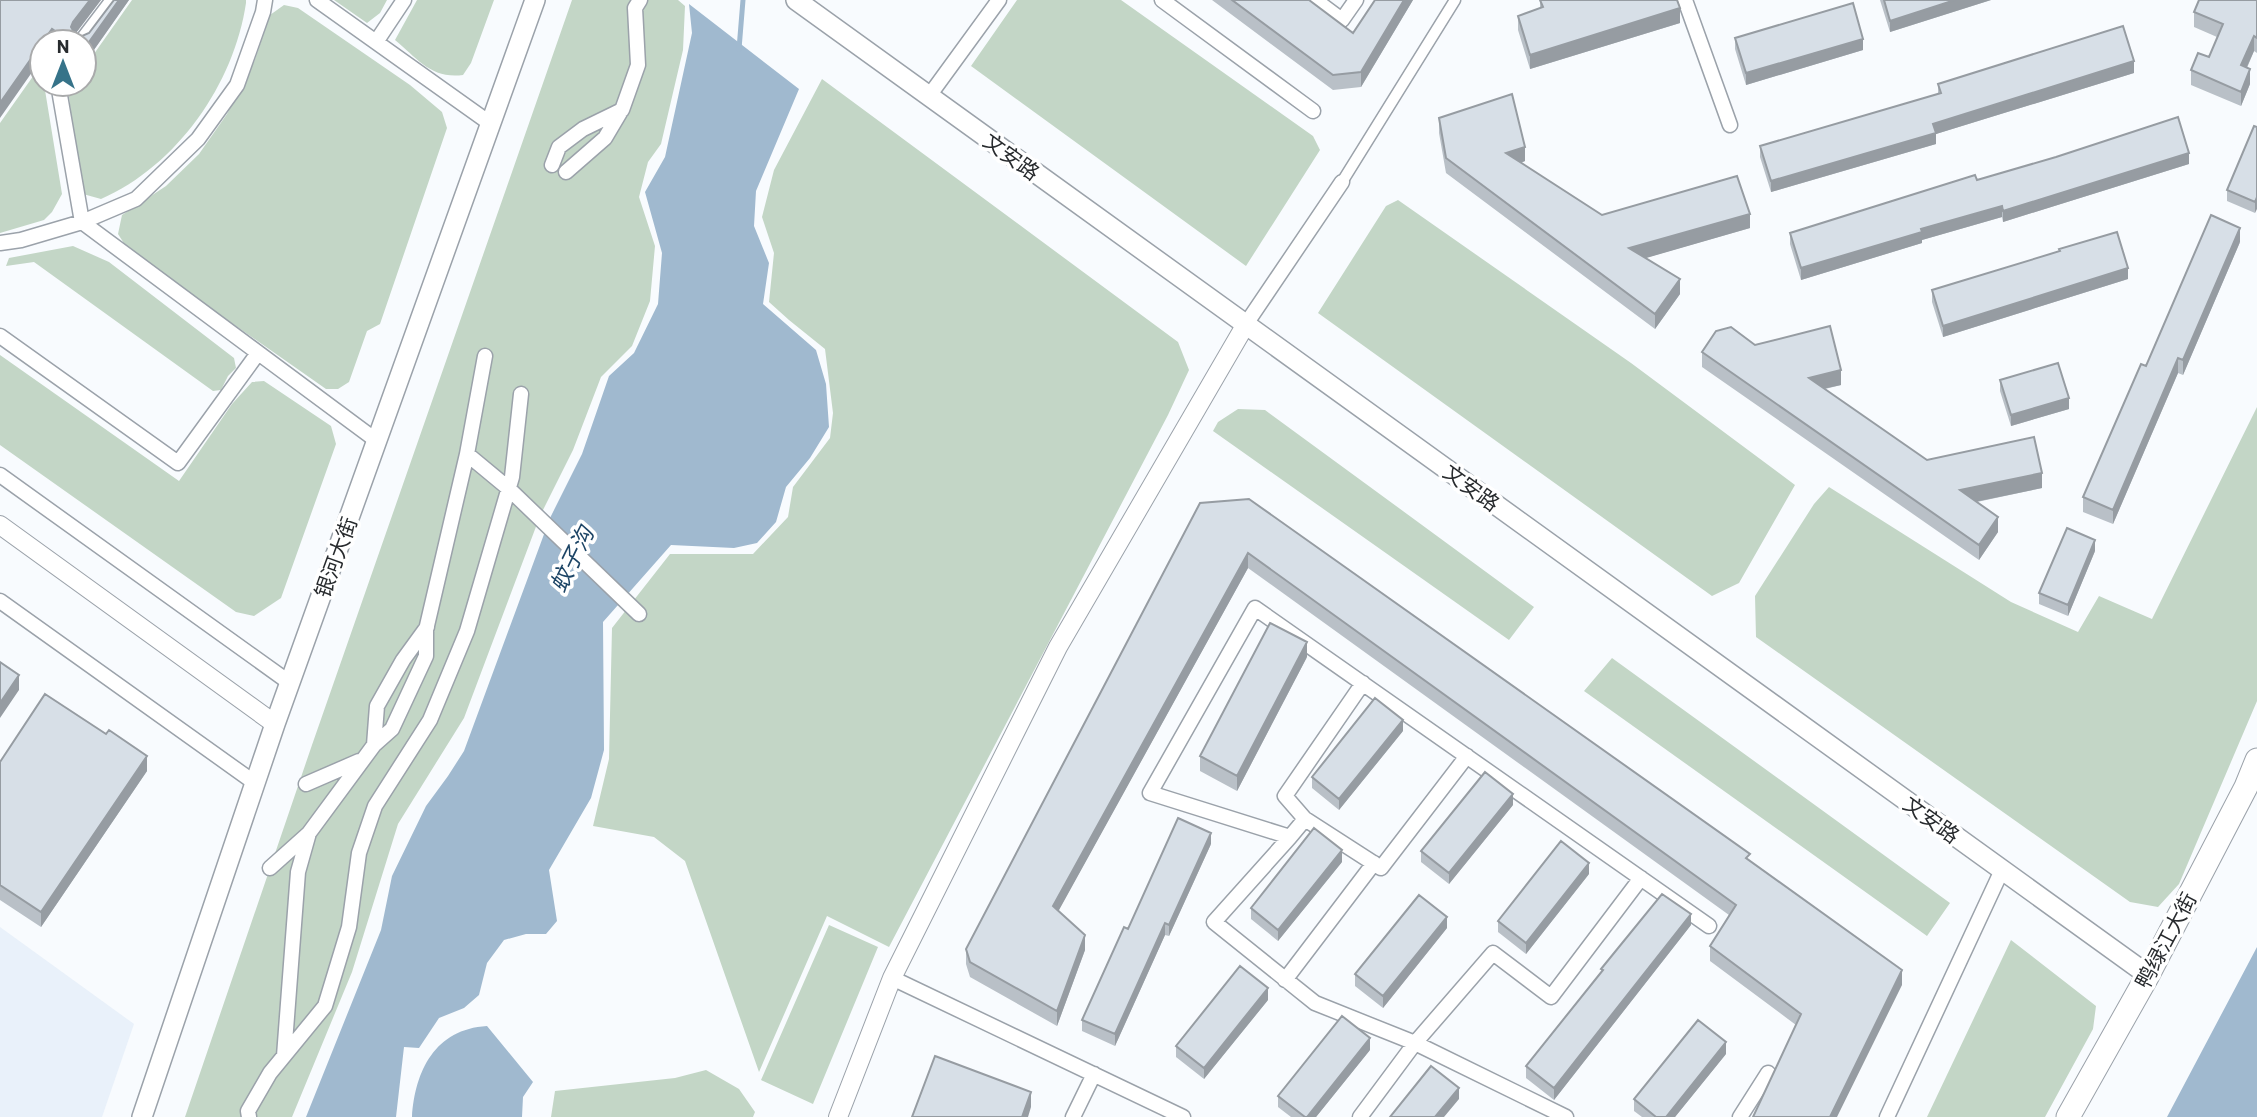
<svg xmlns="http://www.w3.org/2000/svg" width="2257" height="1117" viewBox="0 0 2257 1117" font-family="Barlow,'Noto Sans SC',sans-serif">
  <style>
    .built { fill: #e9f1fa }
    .green { fill: #c3d6c6 }
    .water { fill: #a0b9cf }
    .lines { fill: none; stroke-linecap: round; stroke-linejoin: round }
    .stream { stroke: #a0b9cf; stroke-width: 5 }
    .pedestrian-casing { stroke: #9ba2aa; stroke-width: 13 }
    .minor-casing { stroke: #9ba2aa; stroke-width: 17 }
    .tertiary-casing { stroke: #9ba2aa; stroke-width: 20 }
    .secondary-casing { stroke: #9ba2aa; stroke-width: 22 }
    .trunk-casing { stroke: #9ba2aa; stroke-width: 25 }
    .pedestrian { stroke: #fff; stroke-width: 10 }
    .minor { stroke: #fff; stroke-width: 14 }
    .tertiary { stroke: #fff; stroke-width: 18 }
    .secondary { stroke: #fff; stroke-width: 19 }
    .trunk { stroke: #fff; stroke-width: 23 }
    .wall { fill: #b9c0c7 }
    .shaded-wall { fill: #969ca2 }
    .building { fill: #d7dfe7; stroke: #969ca2; stroke-width: 2 }
    .labels { text-anchor: middle; dominant-baseline: central; stroke-width: 7; stroke-linejoin: round; paint-order: stroke }
    .street-label { font-size: 21px; fill: #282b2e; stroke: #fff }
    .water-label { font-size: 23px; font-style: italic; fill: #1d4566; stroke: #fff }
  </style>
  <rect width="100%" height="100%" fill="#f8fbfe"/>
  <!-- built -->
  <path class="built" d="M0,927L134,1024L102,1117H0Z"/>
  <!-- green -->
  <path class="green" d="M132,0H246V3C234,84 177,166 101,199L83,194L80,186L68,89L73,84H84V68Z
    M334,0H387L380,13L367,23Z
    M417,0H494L471,63L463,75C431,79 418,59 395,40Z
    M572,0H678L685,6L683,50L661,144L648,162L639,197L655,246L650,301L632,346L601,377L573,450L540,516L464,718L398,824L352,972L292,1117H185L312,745Z
    M1017,0H1121L1313,136L1320,150L1246,266L971,66Z
    M284,5L298,8L410,85L442,112L447,128L380,324L367,331L349,382L338,389H326L129,251L118,234L122,215L166,186L199,154L227,114L254,62L270,15Z
    M41,65L42,84H44L62,194L52,212L44,220L0,233V123Z
    M822,79L1178,342L1189,370L1168,415L889,947L827,916L759,1072L685,861L654,837L593,826L609,759L612,628L670,554H753L788,517L793,487L830,438L833,413L825,349L789,320L769,302L774,253L762,217L774,170Z
    M1398,200L1631,363L1795,485L1739,583L1712,596L1318,313L1386,206Z
    M73,246L109,262L234,358L236,368L228,376L221,390L213,391L34,262L6,266L9,258Z
    M0,355L179,481L232,404L252,382L264,381L331,426L336,444L281,598L254,616L236,612L0,445Z
    M2257,407V701L2179,884L2158,907L2130,902L1756,637L1755,596L1814,504L1829,487L2011,602L2078,632L2099,596L2152,619Z
    M1238,409L1265,410L1534,607L1509,640L1213,431L1218,422Z
    M1612,658L1950,903L1927,936L1584,691Z
    M829,925L878,947L813,1104L761,1080Z
    M2011,940L2096,1006L2093,1029L2045,1117H1927Z
    M706,1070L739,1089L755,1112L753,1117H551L555,1091L675,1078Z"/>
  <!-- water -->
  <path class="water" d="M689,4L799,89L756,191L754,226L769,263L763,304L816,350L826,384L829,427L810,458L786,487L776,522L757,543L734,548L671,545L603,622L604,750L591,798L549,870L557,921L546,934H526L504,940L487,963L479,995L464,1008L439,1018L419,1048L404,1047L396,1117H306L381,930L392,876L426,806L448,776L464,751L550,518L582,454L609,376L634,353L658,304L662,253L645,192L665,157L692,33Z
    M2257,947V1117H2167Z
    M487,1026L533,1082L523,1097L522,1117H412C415,1071 435,1029 487,1026Z"/>
  <g class="lines">
    <!-- stream -->
    <path class="stream" d="M739,49L743,0"/>
    <defs>
      <path id="pedestrian" d="M1342,182L1455,0"/>
      <path id="minor" d="M317,0L491,124
        M1162,0L1313,111
        M1315,0L1342,20L1356,0
        M1685,0L1730,125
        M81,42L113,0
        M376,42L404,0
        M58,84L82,222L136,199L198,139L237,85L263,12L265,0
        M929,96L999,0
        M552,165L559,147L583,129L622,110L638,65L635,8L640,0
        M566,172L605,138L621,111
        M0,243L21,240L82,222L377,441
        M1246,324L1342,182
        M0,336L178,463L258,353
        M485,356L467,454L508,488L639,614
        M0,475L290,683
        M0,601L255,783
        M374,745L377,706L403,660L427,627
        M306,784L359,761
        M1305,819L1381,868L1467,756
        M1290,837L1305,819L1285,796L1363,683
        M270,868L308,834
        M1641,878L1551,997L1493,953L1415,1043L1315,1003L1214,922L1290,837L1150,793L1255,608L1709,926
        M892,978L1183,1117
        M1285,980L1374,863
        M284,1056L298,872L309,833L374,745L392,729L426,656V630L467,454
        M249,1117L248,1111L270,1073L325,1006L349,927L359,853L375,806L430,720L467,631L512,477L521,394
        M1073,1117L1094,1074
        M1360,1117L1415,1043L1566,1117
        M1740,1117L1768,1073
        M1887,1117L2002,870"/>
      <path id="tertiary" d="M0,525L275,724
        M838,1117L892,978L1058,647L1246,324"/>
      <path id="secondary" d="M796,0L2148,975
        M142,1117L275,724L535,0"/>
      <path id="trunk" d="M2068,1117L2148,975L2246,787L2257,760"/>
    </defs>
    <!-- pedestrian casing -->
    <use href="#pedestrian" class="pedestrian-casing"/>
    <!-- minor casing -->
    <use href="#minor" class="minor-casing"/>
    <!-- tertiary casing -->
    <use href="#tertiary" class="tertiary-casing"/>
    <!-- secondary casing -->
    <use href="#secondary" class="secondary-casing"/>
    <!-- trunk casing -->
    <use href="#trunk" class="trunk-casing"/>
    <!-- pedestrian -->
    <use href="#pedestrian" class="pedestrian"/>
    <!-- minor -->
    <use href="#minor" class="minor"/>
    <!-- tertiary -->
    <use href="#tertiary" class="tertiary"/>
    <!-- secondary -->
    <use href="#secondary" class="secondary"/>
    <!-- trunk -->
    <use href="#trunk" class="trunk"/>
  </g>
  <!-- wall -->
  <path class="wall" d="M0,0H101L75,34L80,37L89,33L114,0H129L84,64V42H42Z
    M1212,0H1309L1353,33L1375,0H1413L1361,87L1333,90Z
    M1540,0L1680,23L1530,69L1518,30V16L1540,8Z
    M1880,0H1991L1890,32Z
    M2257,0V53L2254,51L2247,68L2250,84L2241,106L2191,85V70L2209,57L2217,37L2194,27V12Z
    M1735,38L1863,50L1746,85L1735,49Z
    M2134,73L1936,134V144L1771,192L1760,157V146L1938,94V84Z
    M1439,118L1525,161L1521,163L1602,215L1750,228L1645,258L1680,294L1655,329L1446,173L1439,133Z
    M2257,127L2255,213L2227,201V190Z
    M2189,164L2003,222L2002,217L1922,240V243L1801,280L1790,244V233L1977,180Z
    M2240,242L2183,375L2178,373L2113,524L2083,512V497L2146,366Z
    M2128,279L1943,337L1932,302V290Z
    M1755,345L1841,385L1825,389L1927,460L2042,488L1977,502L1998,532L1979,560L1702,367V352Z
    M2000,380L2069,409L2011,426L2000,391Z
    M1200,503L1750,861L1902,985L1796,1025L1710,961V946L1729,915L1248,568L1058,911L1085,950L1057,1026L970,977L966,964V949Z
    M2095,551L2068,616L2039,604V593Z
    M1307,657L1237,791L1200,771V756Z
    M1403,731L1339,810L1312,788V777Z
    M0,762L147,771L41,927L0,900Z
    M1513,805L1449,884L1421,862V851Z
    M1211,844L1169,936L1165,935L1115,1046L1082,1031V1020L1128,929Z
    M1342,862L1278,941L1251,919V908Z
    M1589,874L1526,954L1498,932V921Z
    M1691,925L1554,1100L1526,1078V1066L1601,972V969Z
    M1447,928L1383,1008L1355,986V974Z
    M1268,1000L1204,1079L1176,1057V1046Z
    M1370,1050L1316,1117H1291L1278,1107V1096Z
    M1726,1054L1675,1117H1642L1634,1111V1099Z"/>
  <!-- shaded-wall -->
  <path class="shaded-wall" d="M90,0H101L73,37L71,27L73,22Z
    M119,0H129L84,64V49Z
    M1404,0H1413L1361,87V72Z
    M1955,0H1991L1890,32V21Z
    M1680,8V23L1530,69V55Z
    M52,29V42H43Z
    M2254,36V51L2241,80V65Z
    M1863,39V50L1746,85V73Z
    M42,43V58L0,118V103Z
    M2134,61V73L1936,134V144L1771,192V181L1933,124Z
    M2250,69V84L2241,106V92Z
    M1525,147V161L1506,168V153Z
    M2189,153V164L2003,222V211Z
    M2257,197V209L2255,213V202Z
    M2002,206V217L1922,240V243L1801,280V268L1921,229Z
    M1750,214V228L1629,263V248Z
    M2240,228V242L2183,375V360Z
    M2128,268V279L1943,337V326Z
    M1680,279V294L1655,329V314Z
    M2178,358V373L2113,524V510Z
    M1841,370V385L1809,392V378Z
    M2069,398V409L2011,426V415Z
    M2042,473V488L1960,505V490Z
    M1998,517V532L1979,560V545Z
    M2095,540V551L2068,616V605Z
    M1248,553V568L1053,921V906Z
    M1307,642V657L1237,791V776Z
    M19,675V690L0,718V703Z
    M1403,720V731L1339,810V799Z
    M147,756V771L41,927V912Z
    M1513,794V805L1449,884V873Z
    M1211,833V844L1169,936V925Z
    M1342,850V862L1278,941V930Z
    M1589,863V874L1526,954V943Z
    M1691,914V925L1554,1100V1088Z
    M1447,917V928L1383,1008V996Z
    M1165,923V935L1115,1046V1034Z
    M1085,935V950L1057,1026V1011Z
    M1902,970V985L1837,1117H1830Z
    M1268,988V1000L1204,1079V1068Z
    M1370,1038V1050L1316,1117H1307Z
    M1726,1042V1054L1675,1117H1666Z
    M1459,1088V1099L1444,1117H1435Z
    M1031,1092V1107L1028,1117H1022Z"/>
  <!-- building -->
  <path class="building" d="M0,0H90L73,22L71,27L75,34L80,37L89,33L114,0H119L84,49V42H71L52,29L0,103Z
    M1232,0H1309L1353,33L1375,0H1404L1361,72L1333,75Z
    M1540,0H1677L1680,8L1530,55L1518,16L1543,7Z
    M1884,0H1955L1890,21Z
    M2199,0H2257V38L2254,36L2241,65L2250,69L2241,92L2191,70L2198,53L2209,57L2223,24L2194,12Z
    M1853,3L1863,39L1746,73L1735,38Z
    M2123,26L2134,61L1933,124L1936,133L1771,181L1760,146L1941,93L1938,84Z
    M1512,94L1525,147L1506,153L1602,215L1737,176L1750,214L1629,248L1680,279L1655,314L1446,158L1439,118Z
    M2178,117L2189,153L2003,211L2002,206L1921,229L1922,232L1801,268L1790,233L1975,175L1977,180L2056,157Z
    M2254,126L2257,127V197L2255,202L2227,190Z
    M2211,215L2240,228L2183,360L2178,358L2113,510L2083,497L2141,364L2146,366Z
    M2117,232L2128,268L1943,326L1932,290L2060,251L2059,249Z
    M1830,326L1841,370L1809,378L1927,460L2034,437L2042,473L1960,490L1998,517L1979,545L1702,352L1716,331L1731,327L1755,345Z
    M2058,363L2069,398L2011,415L2000,380Z
    M1249,499L1750,854L1746,858L1902,970L1830,1117H1753L1801,1014L1710,946L1736,905L1248,553L1053,906L1085,935L1057,1011L970,962L966,949L1200,503Z
    M2067,528L2095,540L2068,605L2039,593Z
    M1270,623L1307,642L1237,776L1200,756Z
    M0,662L19,675L0,703Z
    M45,694L106,734L109,730L147,756L41,912L0,885V762Z
    M1375,698L1403,720L1339,799L1312,777Z
    M1485,772L1513,794L1449,873L1421,851Z
    M1178,818L1211,833L1169,925L1165,923L1115,1034L1082,1020L1124,927L1128,929Z
    M1314,828L1342,850L1278,930L1251,908Z
    M1561,841L1589,863L1526,943L1498,921Z
    M1662,894L1691,914L1554,1088L1526,1066L1603,970L1601,969Z
    M1419,895L1447,917L1383,996L1355,974Z
    M1240,966L1268,988L1204,1068L1176,1046Z
    M1342,1016L1370,1038L1307,1117H1305L1278,1096Z
    M1698,1020L1726,1042L1666,1117H1656L1634,1099Z
    M935,1056L1031,1092L1022,1117H912Z
    M1431,1066L1459,1088L1435,1117H1390Z"/>
  <g class="labels">
    <!-- street labels -->
    <g class="street-label">
      <text transform="translate(1012 156) rotate(36)">文安路</text>
      <text transform="translate(1472 487) rotate(36)">文安路</text>
      <text transform="translate(335 557) rotate(-70)">银河大街</text>
      <text transform="translate(1932 819) rotate(36)">文安路</text>
      <text transform="translate(2165 940) rotate(-62)">鸭绿江大街</text>
    </g>
    <!-- water labels -->
    <g class="water-label">
      <text transform="translate(571 559) rotate(-64)">蚊子沟</text>
    </g>
  </g>
  <!-- north arrow -->
  <g transform="translate(63 63)"><circle r="33" fill="#ffffff" stroke="#a9aaab" stroke-width="2"/>
  <path d="M0-5L12 26L0 18L-12 26Z" fill="#367389"/>
  <text y="-10" font-size="19" font-weight="bold" text-anchor="middle" fill="#282b2e">N</text>
  </g>
</svg>
